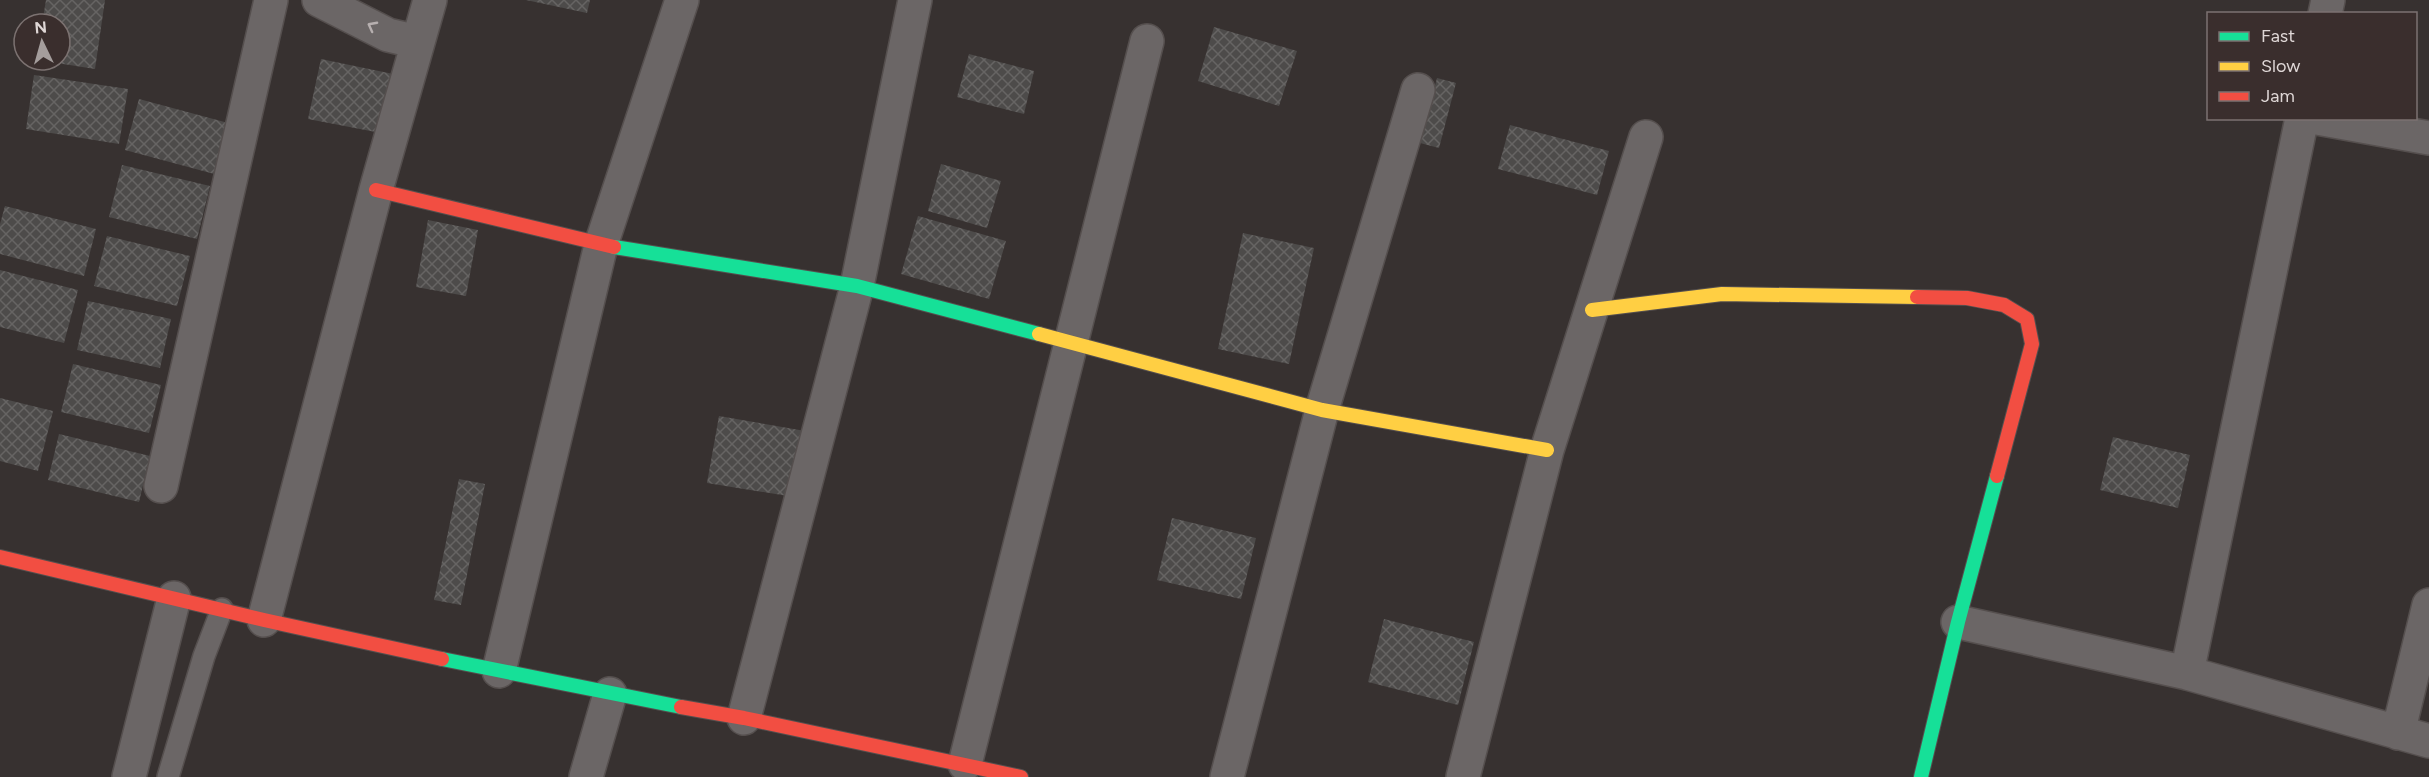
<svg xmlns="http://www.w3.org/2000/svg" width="2429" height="777" viewBox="0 0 2429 777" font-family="Figtree,sans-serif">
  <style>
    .building { fill: url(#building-cross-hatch) }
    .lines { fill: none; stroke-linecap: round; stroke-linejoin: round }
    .lane-casing { stroke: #554f4e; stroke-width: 24 }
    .street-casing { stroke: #554f4e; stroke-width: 36 }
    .fast-casing { stroke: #554f4e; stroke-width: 16 }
    .slow-casing { stroke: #554f4e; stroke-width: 16 }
    .jam-casing { stroke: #554f4e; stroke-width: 16 }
    .lane { stroke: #6b6666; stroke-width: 21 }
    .street { stroke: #6b6666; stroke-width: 33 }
    .fast { stroke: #16e098; stroke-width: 14 }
    .slow { stroke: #ffcf43; stroke-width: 14 }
    .jam { stroke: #f24e42; stroke-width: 14 }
    .oneway { stroke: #b6afaf }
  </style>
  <defs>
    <pattern id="building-cross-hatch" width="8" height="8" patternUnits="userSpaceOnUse" patternTransform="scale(1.5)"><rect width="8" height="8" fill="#4d4b4a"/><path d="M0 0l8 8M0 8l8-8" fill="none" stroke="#666463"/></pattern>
  </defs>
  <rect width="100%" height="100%" fill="#373130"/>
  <!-- building -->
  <path class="building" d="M46,0H105L95,69L44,61L60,60V24H42Z
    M526,0H590L587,13Z
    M1214,27L1297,51L1279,106L1198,81Z
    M969,54L1034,71L1024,114L957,97Z
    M321,59L398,75L386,134L308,119Z
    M34,75L128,89L119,144L26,129Z
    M1437,78L1456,83L1439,148L1420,143Z
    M139,99L232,124L218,175L125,150Z
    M1510,125L1609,151L1597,195L1498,169Z
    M941,164L1001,181L987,228L928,211Z
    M122,165L210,186L197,239L109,217Z
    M5,206L96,229L84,276L0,254V224Z
    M918,216L1006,241L989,299L901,274Z
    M428,220L478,230L466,296L416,287Z
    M1243,233L1314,248L1289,364L1218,349Z
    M107,236L190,256L177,306L94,286Z
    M0,270L78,290L64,343L0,327Z
    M88,301L171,319L160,368L77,350Z
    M73,364L161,385L149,433L61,412Z
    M0,398L53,411L38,471L0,461Z
    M719,416L811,432L800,498L707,483Z
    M59,434L150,456L139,502L48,480Z
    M2113,437L2190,455L2178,508L2100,490Z
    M459,479L485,484L461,605L434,600Z
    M1172,518L1256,538L1241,599L1157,580Z
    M1384,619L1474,642L1458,705L1368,682Z"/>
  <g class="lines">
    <defs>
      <path id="lane" d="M168,777L204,656L222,609"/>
      <path id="street" d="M319,0L388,35L418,42
        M2325,14L2328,0
        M2317,118L2429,138
        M161,486L271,0
        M264,620L376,190L430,0
        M1958,622L2187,673L2429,741
        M499,671L601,245L682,0
        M2187,673L2302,118
        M744,718L857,286L915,0
        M2398,733L2429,605
        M965,764L1147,41
        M129,777L174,598
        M586,777L610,694
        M1227,777L1322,410L1418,90
        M1463,777L1547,450L1646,137"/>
      <path id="fast" d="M614,247L857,286L1039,334
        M442,659L681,707
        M1921,777L1958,622L1997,476"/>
      <path id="slow" d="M1592,310L1722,294L1917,297
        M1039,334L1322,410L1547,450"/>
      <path id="jam" d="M376,190L614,247
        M1917,297L1967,298L2004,305L2027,319L2032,344L1997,476
        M0,557L264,620L442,659
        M681,707L744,718L1021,777"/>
    </defs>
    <!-- lane casing -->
    <use href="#lane" class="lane-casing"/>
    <!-- street casing -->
    <use href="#street" class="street-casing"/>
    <!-- fast casing -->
    <use href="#fast" class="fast-casing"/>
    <!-- slow casing -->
    <use href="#slow" class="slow-casing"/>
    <!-- jam casing -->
    <use href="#jam" class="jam-casing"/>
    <!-- lane -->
    <use href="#lane" class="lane"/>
    <!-- street -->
    <use href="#street" class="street"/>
    <!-- fast -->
    <use href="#fast" class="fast"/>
    <!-- slow -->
    <use href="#slow" class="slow"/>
    <!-- jam -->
    <use href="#jam" class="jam"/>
  </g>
  <!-- one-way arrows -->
  <defs><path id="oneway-chevron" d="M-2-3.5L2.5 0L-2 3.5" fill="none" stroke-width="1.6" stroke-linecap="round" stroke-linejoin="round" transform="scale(1.5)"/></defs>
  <use class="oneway" href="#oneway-chevron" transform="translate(372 26) rotate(-152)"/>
  <!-- legend -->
  <rect x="2207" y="12" width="210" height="108" fill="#3a2e2d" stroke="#7c7271" stroke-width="1.5"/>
  <rect x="2219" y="32" width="30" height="9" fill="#16e098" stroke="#7c7271" stroke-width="1.5"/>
  <text x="2261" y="42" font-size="18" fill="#dfd7d6">Fast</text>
  <rect x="2219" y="62" width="30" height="9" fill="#ffcf43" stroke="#7c7271" stroke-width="1.5"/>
  <text x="2261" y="72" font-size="18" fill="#dfd7d6">Slow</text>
  <rect x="2219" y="92" width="30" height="9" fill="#f24e42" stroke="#7c7271" stroke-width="1.5"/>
  <text x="2261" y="102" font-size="18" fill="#dfd7d6">Jam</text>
  <!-- north arrow -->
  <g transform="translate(42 42) rotate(355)"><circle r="28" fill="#3a2e2d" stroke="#7c7271" stroke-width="1.5"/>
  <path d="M0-4.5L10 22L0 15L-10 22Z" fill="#a49d9c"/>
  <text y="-9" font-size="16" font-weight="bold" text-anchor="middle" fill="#dfd7d6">N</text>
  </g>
</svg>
